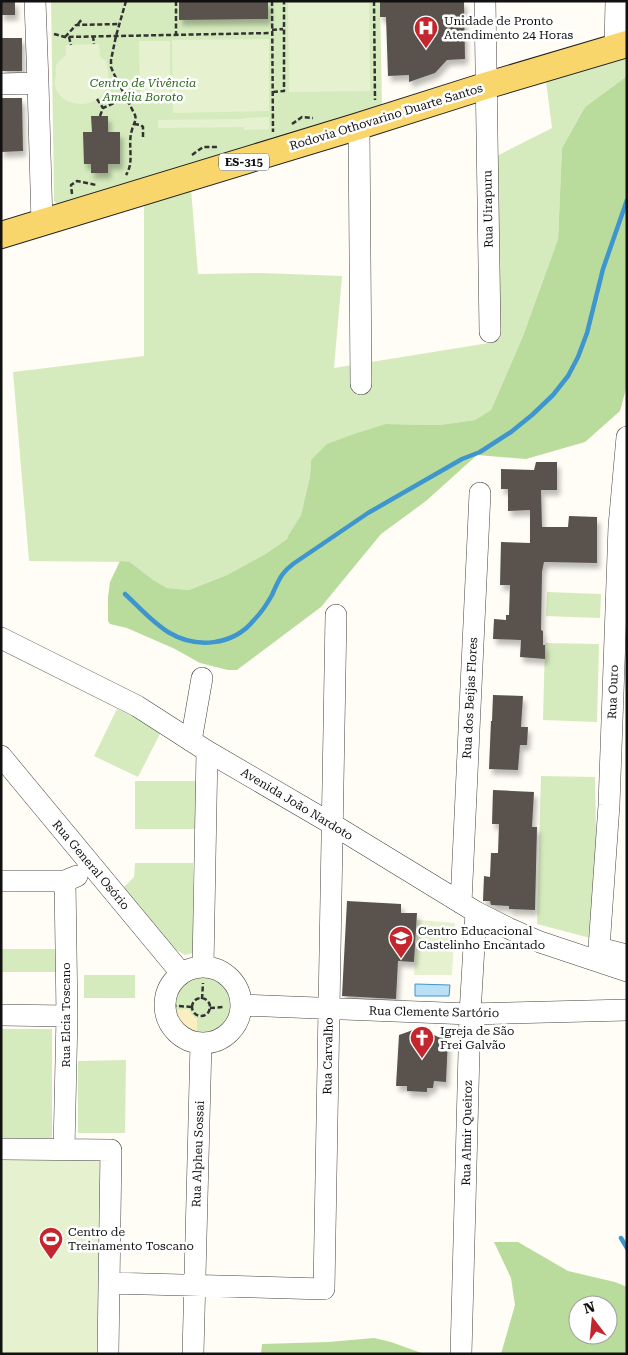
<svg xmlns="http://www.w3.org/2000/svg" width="628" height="1355" viewBox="0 0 628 1355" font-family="'Roboto Serif',serif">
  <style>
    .green { fill: #d5ebbd }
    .forest { fill: #b9dc9c; fill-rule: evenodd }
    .sand { fill: #fbeec1 }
    .pitch { fill: #e6f2cf }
    .water { fill: #b9e0f7; stroke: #3f96cf }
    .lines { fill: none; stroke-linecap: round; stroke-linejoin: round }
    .stream { stroke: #3f96cf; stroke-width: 4.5 }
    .building { fill: #5a524d; filter: url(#shadow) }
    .minor-casing { stroke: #444; stroke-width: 22 }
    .major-casing { stroke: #222; stroke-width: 28 }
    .path { stroke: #333; stroke-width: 2.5; stroke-dasharray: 5 2.5; stroke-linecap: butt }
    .minor { stroke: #fff; stroke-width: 21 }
    .major { stroke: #f9d66b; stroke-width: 26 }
    .labels { text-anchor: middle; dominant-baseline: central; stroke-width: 5; stroke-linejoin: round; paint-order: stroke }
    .shield { fill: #fff; stroke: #585858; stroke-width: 1 }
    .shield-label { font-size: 11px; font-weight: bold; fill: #111 }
    .poi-label { font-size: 12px; fill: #111; stroke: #fff; text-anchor: start }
    .park-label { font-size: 12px; font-style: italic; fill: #2f6b1f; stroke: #fff }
    .street-label { font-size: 12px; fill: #111; stroke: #fff }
  </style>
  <defs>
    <filter id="shadow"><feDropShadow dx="3" dy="5.5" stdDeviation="2.5" flood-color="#0004"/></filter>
  </defs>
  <rect width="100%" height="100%" fill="#fffdf5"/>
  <!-- green -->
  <path class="green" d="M51,1H380L382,105L59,206L54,201V196Z
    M627,57V76L585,107L562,148L558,239L523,336L491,410L475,420L439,425L386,424L311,460L310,476L301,515L287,539L267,553L249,563L227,575L189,590L167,588L152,579L130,562L29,561L13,372L144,356V204L191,189L198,274L262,273L342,276L334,368L495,342L489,160L552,128L546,81Z
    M547,592L601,594L600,618L546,616Z
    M545,643L599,644L597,722L543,720Z
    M117,709L162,730L138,777L94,756Z
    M541,776L595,777L598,940L537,924Z
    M135,781H197V829H135Z
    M135,863H193V953L185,955L175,949L123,888L134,877Z
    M1,949H56V972H1Z
    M84,975H135V998H84Z
    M169 1008a32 32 0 1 1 64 0a32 32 0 1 1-64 0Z
    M1,1029H52V1138H1Z
    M126,1060L125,1133H78V1061Z"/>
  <!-- forest -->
  <path class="forest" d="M627,76V385L620,411L585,442L526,459L477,455L426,501L381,534L321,607L237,670H228L200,663L175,649L127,628L110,624L108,621V597L110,582L120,561L130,562L152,579L167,588L189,590L227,575L249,563L267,553L287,539L288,536L301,515L310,476L311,460L327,444L357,433L386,424L439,425L475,420L491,410L523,336L558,239L562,148L585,107Z
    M494,1242H518L568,1271L615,1282L627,1287V1354H501L515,1305L511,1278ZM578,1305H608V1335H578Z
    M374,1338L391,1342L424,1354H261L262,1344L329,1342Z"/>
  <!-- sand -->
  <path class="sand" d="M189,1009L191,1014L197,1019V1034C184,1030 177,1023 175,1010Z"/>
  <!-- pitch -->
  <path class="pitch" d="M288,1H369L370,91L289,92Z
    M269,39V111L173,113L172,40Z
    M139,41H170V97H140Z
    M99,44L100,57L106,61C108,70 110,79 106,88C98,110 61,109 55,86C54,82 56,77 56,74C56,71 56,69 56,66C58,62 63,58 66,55V45Z
    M269,117V129L244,130V127L158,128V120L244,119V118Z
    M417,920L455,923L452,975H414Z
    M98,1159L103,1166L97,1354H1V1160Z"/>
  <!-- water -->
  <path class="water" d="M415,984L450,985L449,996H415Z"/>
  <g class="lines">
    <!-- stream -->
    <path class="stream" d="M125,594C139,607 152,622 168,632C196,649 233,646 254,620C261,613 267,604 272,595C275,588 278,581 282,575C285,571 289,567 293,564L368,513L462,459L480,452L511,432L532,415L553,395L568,376L578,357L587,333L603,269L627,200
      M621,1238L627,1248"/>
  </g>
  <!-- building -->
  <path class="building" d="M1,1H15V15H1Z
    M179,1H268V19L179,20Z
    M380,1H464L465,59L447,60L435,73L409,82V75L388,76L386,17H380Z
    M1,38H22V71H1Z
    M1,98H22L23,151L1,152Z
    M91,116H108V132H120V164H108V173H91V164H84L83,132H92Z
    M536,462H557V490H541L542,527H568L569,516L597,517V563L544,562L542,572L541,630L543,631V645H545V659L520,657L521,640L493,639L494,619L506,620V615H509L510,585H500L501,542L530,543V510L508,511V489H501V469L534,470Z
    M493,695L523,696L521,727H528L527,745H520L518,770L489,769L491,721H492Z
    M493,790L534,792L532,827H537L535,910L509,909V906L491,905L490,901H483L484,876L490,877L491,853H498L499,824H492Z
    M347,901L401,904V913H417L414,962L398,961L396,999L342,996Z
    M413,1030L429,1032L438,1037L448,1038L446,1082L434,1081L433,1088H427V1092L407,1091V1086H396L399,1035Z"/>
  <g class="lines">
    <defs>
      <path id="minor" d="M35,1L38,83L42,223
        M485,1L490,332
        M615,48L616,1
        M1,84L38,83
        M359,126L361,384
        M1,638L137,706L207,751L332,824L476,912L508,928L540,942L627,971
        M191,741L202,678
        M1,756L181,973
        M1,881H65L77,876
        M461,903L480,493
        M599,948L609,805L619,526L627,437
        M597,959L599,948L627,955
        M165 1005a38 38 0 1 1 76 0a38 38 0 1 1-76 0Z
        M203,967L207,751
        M241,1005L470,1014L627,1010
        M1,1015L67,1016
        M1,1149L111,1150L108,1354
        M64,1149L67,1016L65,881
        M109,1283L324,1289L336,615
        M193,1354L201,1043
        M461,1354L470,1014L476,912"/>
      <path id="major" d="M1,235L359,126L485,86L627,44"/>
    </defs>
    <!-- minor casing -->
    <use href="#minor" class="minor-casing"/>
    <!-- major casing -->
    <use href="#major" class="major-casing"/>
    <!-- path -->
    <path class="path" d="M126,1L116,36L111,60V67L114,74L135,115C137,121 133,124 132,130C127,145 135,161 126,175
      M176,1V35
      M272,1L273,132
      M374,1L375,100
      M78,24L82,19
      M272,30L283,29
      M54,34L65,37L272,33
      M93,36L94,44
      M65,37L76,25L119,24
      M69,37L71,45
      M273,92L284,91V1
      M97,99L103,108
      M100,116L103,108L125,98
      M134,124L141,125L143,127V139
      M292,124L302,117L313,118
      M192,155L203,147H217
      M72,194L71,185L77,181L96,185
      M192 1007a9 9 0 1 1 18 0a9 9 0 1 1-18 0Z
      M202,999L203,983
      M164,1005L192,1007
      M210,1008L224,1007"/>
    <!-- minor -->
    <use href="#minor" class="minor"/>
    <!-- major -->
    <use href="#major" class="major"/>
  </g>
  <!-- icons -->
  <defs>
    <symbol id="hospital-pin" viewBox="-11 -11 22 30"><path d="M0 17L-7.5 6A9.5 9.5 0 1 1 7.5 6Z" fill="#c4262e" stroke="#fff"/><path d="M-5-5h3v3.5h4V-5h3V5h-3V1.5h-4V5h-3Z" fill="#fff"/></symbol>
    <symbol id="school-pin" viewBox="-11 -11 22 30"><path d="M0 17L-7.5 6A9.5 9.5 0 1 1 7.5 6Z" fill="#c4262e" stroke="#fff"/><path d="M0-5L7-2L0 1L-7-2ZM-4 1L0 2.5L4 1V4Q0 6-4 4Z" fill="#fff"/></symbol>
    <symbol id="church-pin" viewBox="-11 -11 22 30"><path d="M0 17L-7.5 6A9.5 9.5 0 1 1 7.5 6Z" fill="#c4262e" stroke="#fff"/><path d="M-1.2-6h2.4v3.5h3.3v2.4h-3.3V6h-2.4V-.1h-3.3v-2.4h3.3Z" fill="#fff"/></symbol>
    <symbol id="stadium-pin" viewBox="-11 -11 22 30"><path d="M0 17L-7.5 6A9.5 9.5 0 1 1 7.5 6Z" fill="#c4262e" stroke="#fff"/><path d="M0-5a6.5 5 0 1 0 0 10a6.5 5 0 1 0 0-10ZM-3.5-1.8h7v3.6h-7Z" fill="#fff"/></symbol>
  </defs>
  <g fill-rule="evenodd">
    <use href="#hospital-pin" x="412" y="14" width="28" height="38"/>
    <use href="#school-pin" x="387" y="924" width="28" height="38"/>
    <use href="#church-pin" x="408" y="1024" width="28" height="38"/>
    <use href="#stadium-pin" x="37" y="1225" width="28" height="38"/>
  </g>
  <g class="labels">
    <!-- shield labels -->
    <rect class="shield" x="219" y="153.5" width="50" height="17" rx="4"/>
    <g class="shield-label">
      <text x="244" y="162">ES-315</text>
    </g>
    <!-- poi labels -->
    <g class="poi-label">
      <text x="444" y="21">Unidade de Pronto<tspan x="444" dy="14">Atendimento 24 Horas</tspan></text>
      <text x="418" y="931">Centro Educacional<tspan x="418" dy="14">Castelinho Encantado</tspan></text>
      <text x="440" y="1031">Igreja de São<tspan x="440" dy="14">Frei Galvão</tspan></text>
      <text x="68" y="1232">Centro de<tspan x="68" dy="14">Treinamento Toscano</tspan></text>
    </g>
    <!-- park labels -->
    <g class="park-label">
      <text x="143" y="83">Centro de Vivência<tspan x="143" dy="14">Amélia Boroto</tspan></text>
    </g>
    <!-- street labels -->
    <g class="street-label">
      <text transform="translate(386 117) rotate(-17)">Rodovia Othovarino Duarte Santos</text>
      <text transform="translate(488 209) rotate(-91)">Rua Uirapuru</text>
      <text transform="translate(613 692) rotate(-88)">Rua Ouro</text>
      <text transform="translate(470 698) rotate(-87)">Rua dos Beijas Flores</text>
      <text transform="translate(297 804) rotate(31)">Avenida João Nardoto</text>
      <text transform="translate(91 865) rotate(50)">Rua General Osório</text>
      <text transform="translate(434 1012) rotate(1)">Rua Clemente Sartório</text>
      <text transform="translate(66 1015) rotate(-90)">Rua Elcia Toscano</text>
      <text transform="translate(328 1056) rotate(-89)">Rua Carvalho</text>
      <text transform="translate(467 1133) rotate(-89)">Rua Almir Queiroz</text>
      <text transform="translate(198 1154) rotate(-88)">Rua Alpheu Sossai</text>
    </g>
  </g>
  <!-- border -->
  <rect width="628" height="1355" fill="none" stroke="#111111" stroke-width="5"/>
  <!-- north arrow -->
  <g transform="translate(593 1320) rotate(344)"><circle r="24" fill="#ffffff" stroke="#a0a0a0"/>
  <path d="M0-4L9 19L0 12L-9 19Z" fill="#c4262e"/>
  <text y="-8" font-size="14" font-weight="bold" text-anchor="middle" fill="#111111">N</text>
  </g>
</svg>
